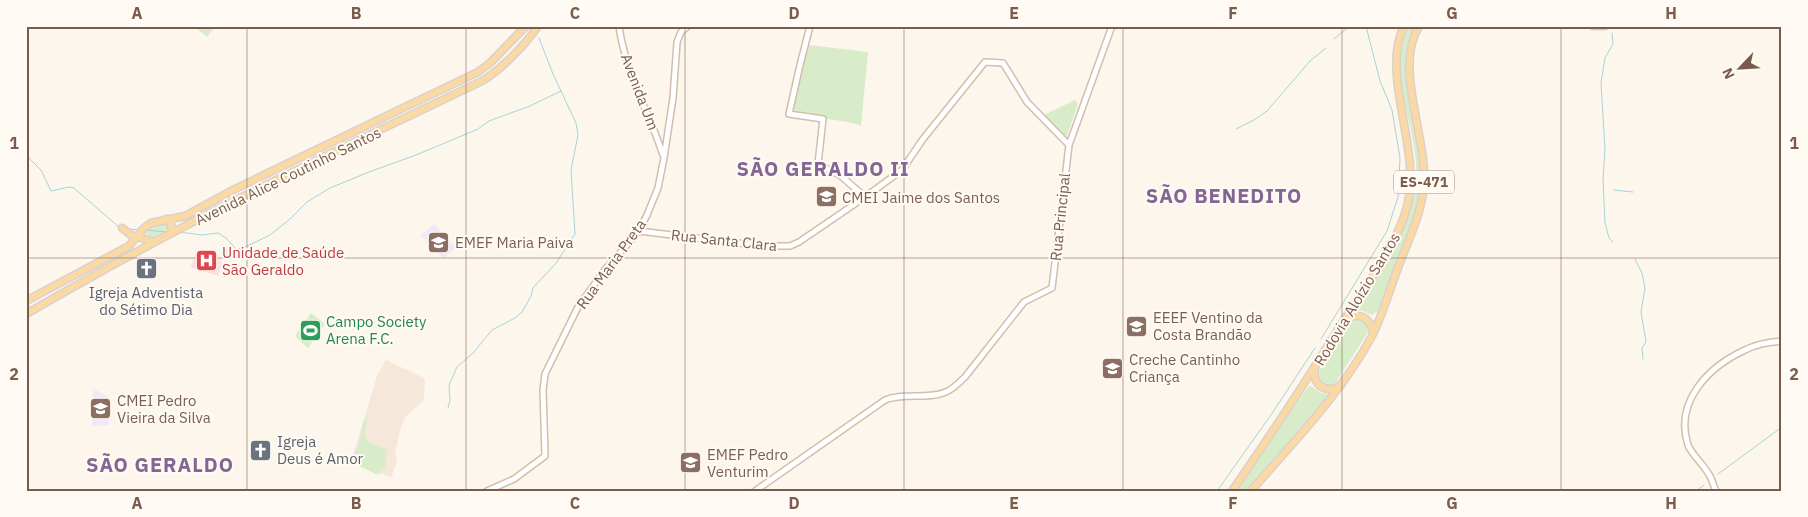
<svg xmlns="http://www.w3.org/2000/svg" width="1808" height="517" viewBox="0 0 1808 517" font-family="'IBM Plex Sans',sans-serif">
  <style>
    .residential { fill: #f5e8da }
    .education { fill: #f3e8fa }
    .medical { fill: #fbdfe3 }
    .green { fill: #d8ecc9 }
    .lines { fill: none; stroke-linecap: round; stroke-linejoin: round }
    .stream { stroke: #a5d3da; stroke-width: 1 }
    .minor-casing { stroke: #d1beb0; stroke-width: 8 }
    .major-casing { stroke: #dad1cd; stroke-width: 9 }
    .minor { stroke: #fff; stroke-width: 5 }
    .major { stroke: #fbd9a5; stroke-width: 6 }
    .grid { fill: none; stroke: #7a5c4d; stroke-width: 1; stroke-opacity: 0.55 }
    .labels { text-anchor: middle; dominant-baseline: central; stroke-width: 4; stroke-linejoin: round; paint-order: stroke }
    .shield { fill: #fffaf3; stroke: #a28b7f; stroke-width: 1 }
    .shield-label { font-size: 14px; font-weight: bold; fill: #7a5c4d }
    .street-label { font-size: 15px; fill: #7a5c4d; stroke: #fffaf3 }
    .education-label { font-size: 15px; fill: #785e54; stroke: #fffaf3; text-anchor: start }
    .health-label { font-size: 15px; fill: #be3a42; stroke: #fffaf3; text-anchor: start }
    .worship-label { font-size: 15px; fill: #5b616d; stroke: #fffaf3 }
    .leisure-label { font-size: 15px; fill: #27864d; stroke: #fffaf3; text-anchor: start }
    .district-label { font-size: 20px; font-weight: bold; letter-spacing: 1px; fill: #846695; stroke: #fffaf3 }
    .neatline { fill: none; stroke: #7a5c4d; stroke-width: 2 }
    .grid-label { font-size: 16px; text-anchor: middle; font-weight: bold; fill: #7a5c4d }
  </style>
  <rect width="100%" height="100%" fill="#fdf6ec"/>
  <!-- residential -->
  <path class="residential" d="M386,360L424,378L425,381L424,400L406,416L400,430L395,453L397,462L391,478L381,473L380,475L351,462L377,376Z"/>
  <!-- education -->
  <path class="education" d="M434,224L456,247L443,259L421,235Z
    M93,388L110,398L109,425L92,426Z"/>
  <!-- medical -->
  <path class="medical" d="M198,251L205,252L218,258L222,264L218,276L190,267Z"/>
  <!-- green -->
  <path class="green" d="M194,26H215L207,37Z
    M1407,26H1414C1393,62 1415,105 1419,142C1421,156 1422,171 1421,185C1419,223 1393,275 1378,311L1372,315L1363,311L1356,310C1384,265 1418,221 1416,165C1414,127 1397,90 1399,52C1399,43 1404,34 1407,26Z
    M809,45L868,52L861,126C845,118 802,120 793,108L806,47Z
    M1075,100L1078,104L1066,139L1044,115Z
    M166,223L168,229L164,233L154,239L146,234V231L150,226Z
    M311,313L325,324L308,348L295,336Z
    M1357,318L1364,320L1368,327V332L1335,384L1329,387L1320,383L1318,373L1350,321Z
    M1311,386L1321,393L1330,394L1246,491H1234L1308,387Z
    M364,420H367L365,433L367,441L387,450L385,469L381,468L378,475L351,462L358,446Z"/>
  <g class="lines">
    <!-- stream -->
    <path class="stream" d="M1612,33L1613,44L1605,58L1601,83L1605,149L1603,180L1605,223L1609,238L1613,242
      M1334,39L1350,26
      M1236,129L1254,120L1267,111L1310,61L1326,48
      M26,155L41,170L51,191L69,187L74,188L120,228
      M1614,190L1633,192
      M129,229L140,230
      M146,230L167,232
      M179,232L202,235L218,233L226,238L236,249L243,248L270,235L290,219L307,202L330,188L369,172L416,155L478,129L489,121L530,106L561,91
      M1635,259L1642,273L1645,288L1641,312L1646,342L1642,348L1643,359
      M1321,339L1387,231L1398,197L1400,158L1392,110L1380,81L1366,26
      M448,408L450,400L449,385L457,367L473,353L492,330L515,318L522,312L531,296L533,288L556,263L575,234L571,170L578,135L576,123L553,74L539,38
      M1718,474L1782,427
      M1217,491L1273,412L1315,348
      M1696,491L1704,485"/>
    <defs>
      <path id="minor" d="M619,26C625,72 649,112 663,155
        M810,26L800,65L789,114L823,119L818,164L841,176L865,197
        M639,231L763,246H790L799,242L865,197L902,170L923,139L985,62L1003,63L1027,102L1069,145
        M487,491L514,479L545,456L543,390L545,374L578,307L604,271L639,231L647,215L658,188L664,158L673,98L677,42L681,32L688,26
        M755,491L885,400C904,392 927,400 946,392C953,389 959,383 965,377L1024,302L1052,288L1069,145L1112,26
        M1716,491C1713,485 1712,478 1708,473C1703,464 1692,455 1688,445C1674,402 1708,367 1745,350C1756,344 1769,342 1782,341"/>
      <path id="major" d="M1593,26H1605
        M166,219L171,224L172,233
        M122,228L131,235L151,241
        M26,301L129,246L144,228L151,223L185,216L235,189L478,72L490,63L526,26
        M26,314C92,276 158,239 226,205C311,162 397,122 482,81C502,69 525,45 538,26
        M1346,319C1359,312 1370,317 1373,332
        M1315,368C1311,385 1327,395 1341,385
        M1232,491C1271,435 1308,378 1344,320C1366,286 1403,237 1409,197C1418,143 1381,72 1404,26
        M1251,491C1294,441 1341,394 1372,336C1383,314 1390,288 1399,265C1408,241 1419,219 1423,193C1431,143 1392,69 1419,26"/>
    </defs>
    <!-- minor casing -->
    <use href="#minor" class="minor-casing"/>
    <!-- major casing -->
    <use href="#major" class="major-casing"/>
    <!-- minor -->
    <use href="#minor" class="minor"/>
    <!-- major -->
    <use href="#major" class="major"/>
  </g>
  <!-- grid -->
  <path class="grid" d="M247,26V491M466,26V491M685,26V491M904,26V491M1123,26V491M1342,26V491M1561,26V491M26,258H1782"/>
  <!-- icons -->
  <defs>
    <symbol id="school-square" viewBox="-11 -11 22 22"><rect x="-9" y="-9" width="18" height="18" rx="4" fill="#8d6e63" stroke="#fffaf3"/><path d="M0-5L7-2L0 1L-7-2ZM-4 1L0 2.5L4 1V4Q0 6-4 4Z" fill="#fff"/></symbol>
    <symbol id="hospital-square" viewBox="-11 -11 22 22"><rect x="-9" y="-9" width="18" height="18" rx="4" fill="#e0444e" stroke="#fffaf3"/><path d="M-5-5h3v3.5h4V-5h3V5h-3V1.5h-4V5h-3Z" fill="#fff"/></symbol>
    <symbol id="church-square" viewBox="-11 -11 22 22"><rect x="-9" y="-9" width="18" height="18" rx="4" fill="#6b7280" stroke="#fffaf3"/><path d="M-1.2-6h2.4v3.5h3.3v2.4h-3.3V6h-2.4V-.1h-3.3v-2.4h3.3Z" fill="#fff"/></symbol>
    <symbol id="stadium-square" viewBox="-11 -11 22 22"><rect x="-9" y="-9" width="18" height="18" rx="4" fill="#2e9e5b" stroke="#fffaf3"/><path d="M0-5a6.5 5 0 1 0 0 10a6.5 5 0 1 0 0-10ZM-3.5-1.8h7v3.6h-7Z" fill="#fff"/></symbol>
  </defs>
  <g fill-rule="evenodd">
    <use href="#school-square" x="814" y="184" width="25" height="25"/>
    <use href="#school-square" x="426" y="230" width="25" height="25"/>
    <use href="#hospital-square" x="194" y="248" width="25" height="25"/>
    <use href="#church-square" x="134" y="256" width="25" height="25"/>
    <use href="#school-square" x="1124" y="314" width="25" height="25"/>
    <use href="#stadium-square" x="298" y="318" width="25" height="25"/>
    <use href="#school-square" x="1100" y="356" width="25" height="25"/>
    <use href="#school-square" x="88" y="396" width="25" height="25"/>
    <use href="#church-square" x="248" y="438" width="25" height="25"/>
    <use href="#school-square" x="678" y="450" width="25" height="25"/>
  </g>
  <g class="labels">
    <!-- shield labels -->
    <rect class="shield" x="1394" y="170.5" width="60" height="23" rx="4"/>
    <g class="shield-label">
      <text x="1424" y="182">ES-471</text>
    </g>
    <!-- street labels -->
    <g class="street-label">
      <text transform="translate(640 92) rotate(69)">Avenida Um</text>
      <text transform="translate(288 176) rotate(-26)">Avenida Alice Coutinho Santos</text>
      <text transform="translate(1060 217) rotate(-84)">Rua Principal</text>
      <text transform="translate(724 240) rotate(6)">Rua Santa Clara</text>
      <text transform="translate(611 264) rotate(-54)">Rua Maria Preta</text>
      <text transform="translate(1357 299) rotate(-59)">Rodovia Aloízio Santos</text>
    </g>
    <!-- education labels -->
    <g class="education-label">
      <text x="842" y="197">CMEI Jaime dos Santos</text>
      <text x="455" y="242">EMEF Maria Paiva</text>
      <text x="1153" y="317">EEEF Ventino da<tspan x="1153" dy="17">Costa Brandão</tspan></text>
      <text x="1129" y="359">Creche Cantinho<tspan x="1129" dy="17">Criança</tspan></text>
      <text x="117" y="400">CMEI Pedro<tspan x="117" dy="17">Vieira da Silva</tspan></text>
      <text x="707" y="454">EMEF Pedro<tspan x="707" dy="17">Venturim</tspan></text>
    </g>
    <!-- health labels -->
    <g class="health-label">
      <text x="222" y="252">Unidade de Saúde<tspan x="222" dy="17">São Geraldo</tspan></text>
    </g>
    <!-- worship labels -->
    <g class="worship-label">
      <text x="146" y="292">Igreja Adventista<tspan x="146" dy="17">do Sétimo Dia</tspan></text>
      <text x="277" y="441" text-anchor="start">Igreja<tspan x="277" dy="17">Deus é Amor</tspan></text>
    </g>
    <!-- leisure labels -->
    <g class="leisure-label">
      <text x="326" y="321">Campo Society<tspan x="326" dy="17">Arena F.C.</tspan></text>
    </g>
    <!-- district labels -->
    <g class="district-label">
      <text x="823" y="168">SÃO GERALDO II</text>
      <text x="1224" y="195">SÃO BENEDITO</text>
      <text x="160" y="464">SÃO GERALDO</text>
    </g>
  </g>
  <!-- border -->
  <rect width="1808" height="517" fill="none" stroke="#fffaf3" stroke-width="55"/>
  <!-- north arrow -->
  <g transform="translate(1740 68) rotate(245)" stroke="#fffaf3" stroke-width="4" paint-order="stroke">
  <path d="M0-4L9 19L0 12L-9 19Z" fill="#7a5c4d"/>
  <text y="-8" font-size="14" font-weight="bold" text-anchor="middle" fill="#7a5c4d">N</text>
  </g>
  <rect x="28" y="28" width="1752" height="462" class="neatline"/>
  <g class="grid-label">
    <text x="137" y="19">A</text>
    <text x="356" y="19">B</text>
    <text x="575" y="19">C</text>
    <text x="794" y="19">D</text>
    <text x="1014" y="19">E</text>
    <text x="1233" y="19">F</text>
    <text x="1452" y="19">G</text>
    <text x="1671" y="19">H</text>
    <text x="14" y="149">1</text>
    <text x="1794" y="149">1</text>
    <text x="14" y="380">2</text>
    <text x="1794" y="380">2</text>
    <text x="137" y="509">A</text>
    <text x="356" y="509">B</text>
    <text x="575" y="509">C</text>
    <text x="794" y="509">D</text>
    <text x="1014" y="509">E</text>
    <text x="1233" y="509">F</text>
    <text x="1452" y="509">G</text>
    <text x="1671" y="509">H</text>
  </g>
</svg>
